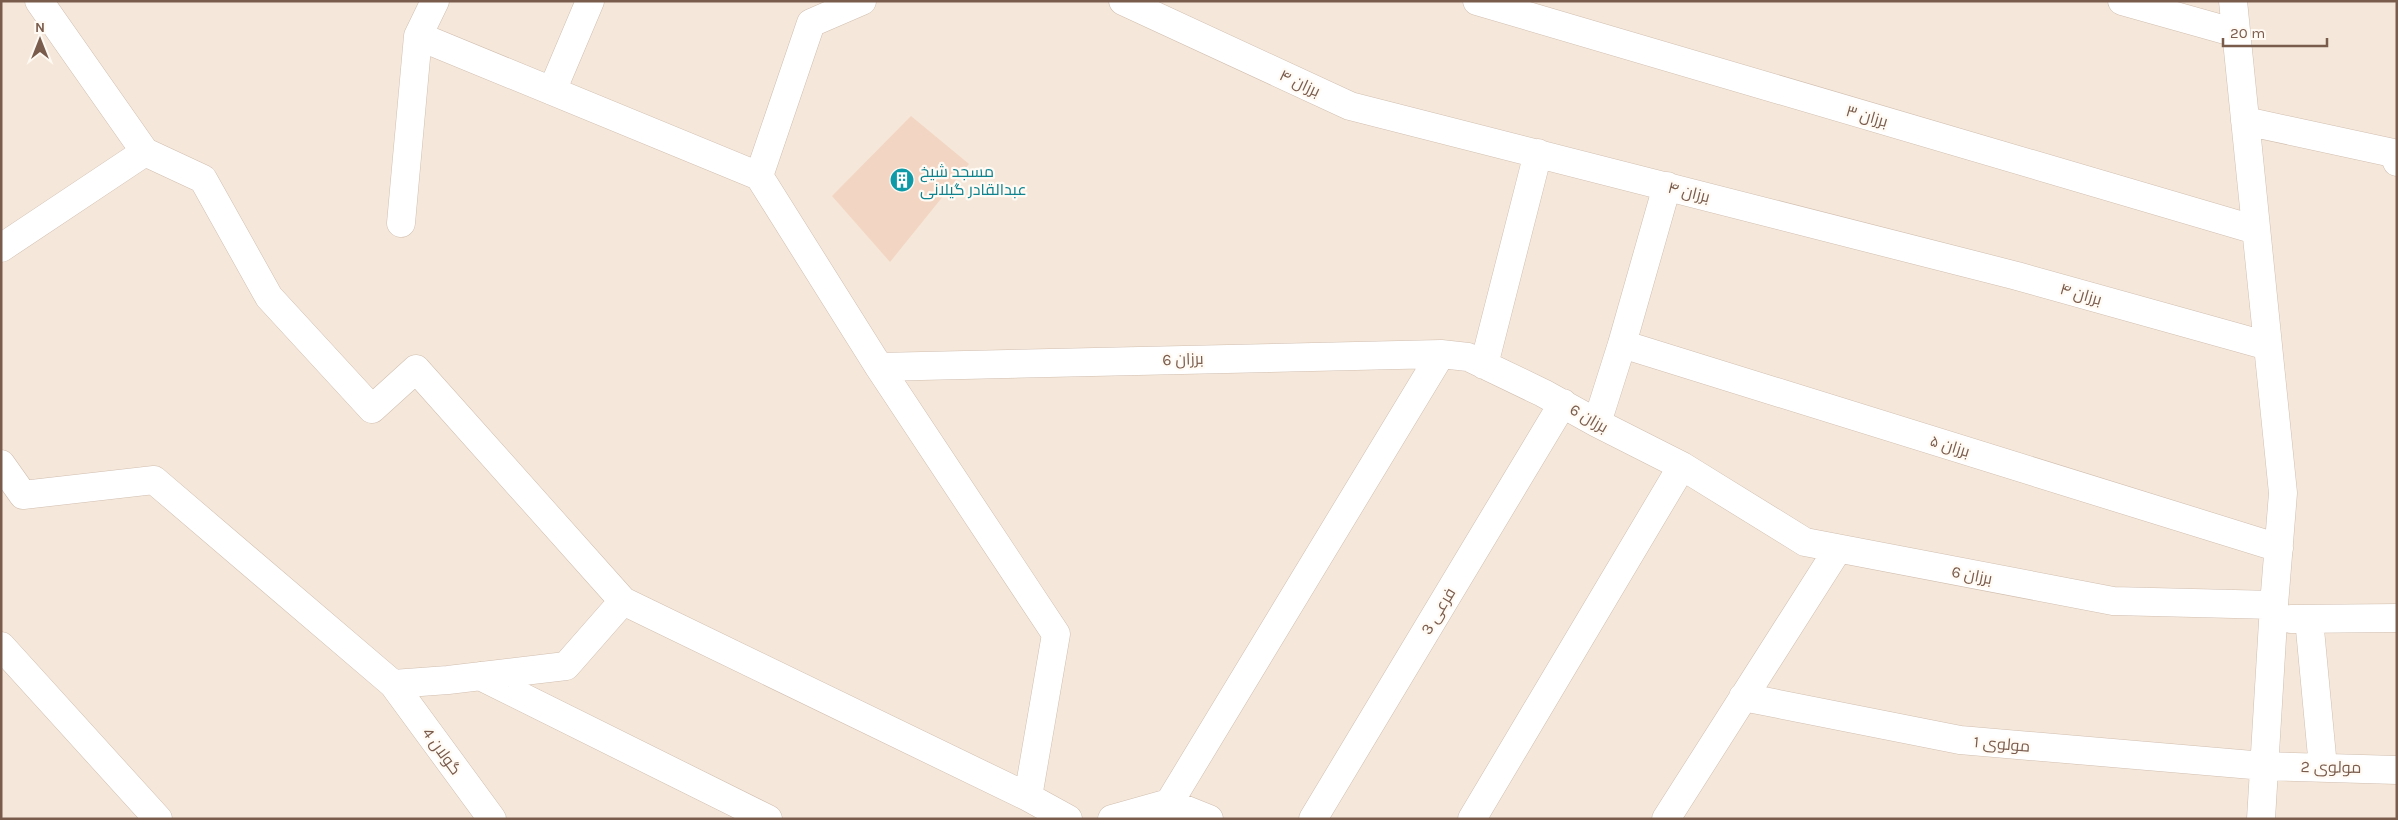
<svg xmlns="http://www.w3.org/2000/svg" width="2398" height="820" viewBox="0 0 2398 820" font-family="Karla,Cairo,sans-serif">
  <style>
    .residential { fill: #f5e8da }
    .building { fill: #f3d5c3 }
    .lines { fill: none; stroke-linecap: round; stroke-linejoin: round }
    .street-casing { stroke: #d1beb0; stroke-width: 29 }
    .street { stroke: #fff; stroke-width: 28 }
    .labels { text-anchor: middle; dominant-baseline: central; stroke-width: 4.5; stroke-linejoin: round; paint-order: stroke }
    .street-label { font-size: 16px; fill: #7a5c4d; stroke: #fffaf3 }
    .culture-label { font-size: 16px; fill: #0d838f; stroke: #fffaf3; text-anchor: start }
  </style>
  <rect width="100%" height="100%" fill="#fdf6ec"/>
  <!-- residential -->
  <path class="residential" d="M1,1H2397V819H1Z"/>
  <!-- building -->
  <path class="building" d="M911,116L969,164L890,262L832,196Z"/>
  <g class="lines">
    <defs>
      <path id="street" d="M39,1L145,152L203,179L269,297L372,409L416,369L623,601L1028,797L1056,634L879,367L759,176L811,23L862,1
        M1123,1L1350,106L2017,276L2268,346
        M1477,1L2256,230
        M2122,1L2236,33
        M2233,1L2283,493L2274,605L2261,819
        M418,36L759,176
        M552,91L590,1
        M2245,121L2393,153L2397,162
        M401,223L418,36L435,1
        M1,248L145,152
        M1622,344L2279,548
        M1484,365L1538,153
        M879,367L1441,354L1468,357L1543,393L1597,423L1682,466L1805,542L2113,601L2274,605
        M1597,423L1622,344L1667,186
        M1,464L23,495L154,480L393,684L448,680L566,666L623,601
        M2291,619L2397,618
        M2309,619L2323,767
        M1,646L158,819
        M480,676L768,819
        M393,684L492,819
        M1743,697L1960,740L2264,766L2397,770
        M1028,797L1068,819
        M1169,803L1441,354
        M1112,819L1169,803L1209,819
        M1313,819L1563,403
        M1472,819L1682,466
        M1666,819L1838,549"/>
    </defs>
    <!-- street casing -->
    <use href="#street" class="street-casing"/>
    <!-- street -->
    <use href="#street" class="street"/>
  </g>
  <!-- icons -->
  <defs>
    <symbol id="building-disc" viewBox="-11 -11 22 22"><circle r="9.5" fill="#0f9aa8" stroke="#fffaf3"/><path d="M-4-6H4V6H1V3H-1V6H-4ZM-2.5-4.3h1.7v1.8h-1.7ZM.8-4.3h1.7v1.8H.8ZM-2.5-1h1.7V.8h-1.7ZM.8-1h1.7V.8H.8Z" fill="#fff"/></symbol>
  </defs>
  <g fill-rule="evenodd">
    <use href="#building-disc" x="888" y="166" width="28" height="28"/>
  </g>
  <g class="labels">
    <!-- street labels -->
    <g class="street-label">
      <text transform="translate(1300 83) rotate(25)">برزان ۴</text>
      <text transform="translate(1867 116) rotate(16)">برزان ۳</text>
      <text transform="translate(1689 192) rotate(14)">برزان ۴</text>
      <text transform="translate(2081 294) rotate(16)">برزان ۴</text>
      <text transform="translate(1183 359) rotate(-2)">برزان 6</text>
      <text transform="translate(1589 418) rotate(30)">برزان 6</text>
      <text transform="translate(1950 446) rotate(17)">برزان ۵</text>
      <text transform="translate(1972 575) rotate(11)">برزان 6</text>
      <text transform="translate(1438 611) rotate(-59)">فرعی 3</text>
      <text transform="translate(2002 744) rotate(5)">مولوی 1</text>
      <text transform="translate(442 751) rotate(54)">گولان 4</text>
      <text transform="translate(2331 767) rotate(1)">مولوی 2</text>
    </g>
    <!-- culture labels -->
    <g class="culture-label">
      <text x="920" y="171">مسجد شیخ<tspan x="920" dy="18">عبدالقادر گیلانی</tspan></text>
    </g>
  </g>
  <!-- border -->
  <rect width="2398" height="820" fill="none" stroke="#7a5c4d" stroke-width="5"/>
  <!-- north arrow -->
  <g transform="translate(40 40)" stroke="#fffaf3" stroke-width="4" paint-order="stroke">
  <path d="M0-4L9 19L0 12L-9 19Z" fill="#7a5c4d"/>
  <text y="-8" font-size="14" font-weight="bold" text-anchor="middle" fill="#7a5c4d">N</text>
  </g>
  <!-- scale -->
  <path d="M2223 38v8h104v-8" fill="none" stroke="#7a5c4d" stroke-width="2.5"/>
  <text x="2230" y="38" font-size="15" fill="#7a5c4d" stroke="#fffaf3" stroke-width="4" paint-order="stroke">20 m</text>
</svg>
